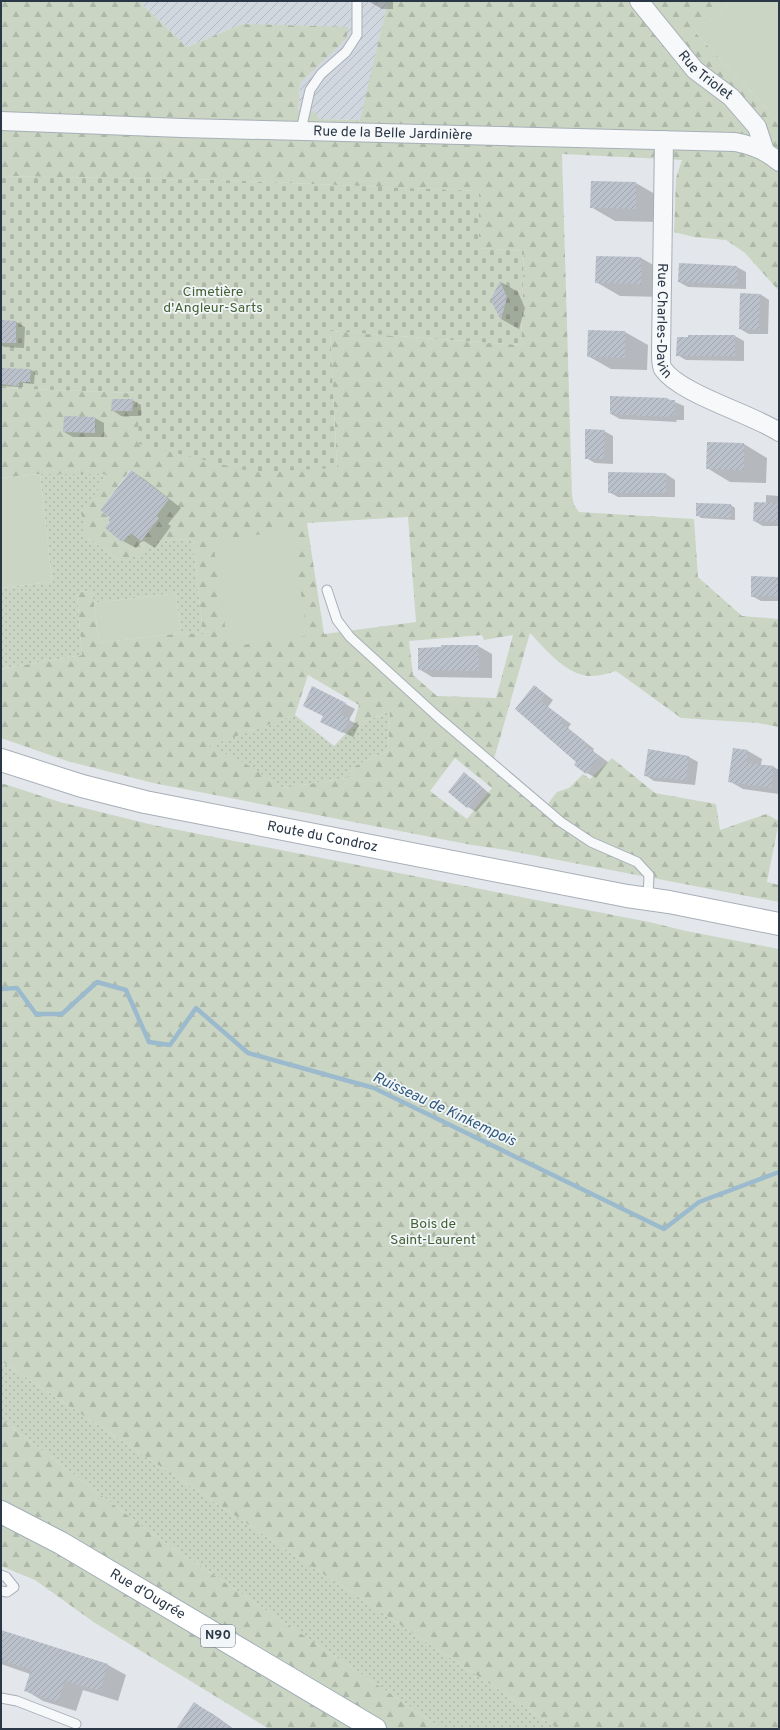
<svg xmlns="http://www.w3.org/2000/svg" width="780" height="1730" viewBox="0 0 780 1730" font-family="Overpass,sans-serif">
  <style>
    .industrial { fill: url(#industrial-furrows) }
    .green { fill: url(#green-dots) }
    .forest { fill: url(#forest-firs); fill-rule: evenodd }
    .cemetery { fill: url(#cemetery-stones) }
    .pitch { fill: #cad6c3 }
    .shadow { fill: #0003 }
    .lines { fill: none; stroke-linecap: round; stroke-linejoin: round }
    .stream { stroke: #9cbace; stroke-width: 4.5 }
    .building { fill: url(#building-hatch) }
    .lane-casing { stroke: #a7afb7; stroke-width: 11 }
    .street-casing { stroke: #a7afb7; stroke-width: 20 }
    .secondary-casing { stroke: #a7afb7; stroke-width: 24 }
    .primary-casing { stroke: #a1adb9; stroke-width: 24 }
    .lane { stroke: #f6f8fa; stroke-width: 9 }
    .street { stroke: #f6f8fa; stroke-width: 18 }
    .secondary { stroke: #fff; stroke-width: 22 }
    .primary { stroke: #fff; stroke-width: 22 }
    .labels { text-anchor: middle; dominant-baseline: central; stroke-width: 3.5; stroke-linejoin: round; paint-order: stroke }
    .shield { fill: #f3f6f9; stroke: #66707c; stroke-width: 1 }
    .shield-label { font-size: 13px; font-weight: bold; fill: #293746 }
    .street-label { font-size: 14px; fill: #293746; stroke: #f3f6f9 }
    .park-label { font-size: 14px; fill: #436235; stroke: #f3f6f9 }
    .water-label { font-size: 15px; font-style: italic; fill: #305b7d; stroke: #f3f6f9 }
  </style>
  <defs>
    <pattern id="industrial-furrows" width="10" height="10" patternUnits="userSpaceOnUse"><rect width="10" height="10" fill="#d1d7de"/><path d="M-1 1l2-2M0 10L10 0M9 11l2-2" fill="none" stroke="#b3b9c0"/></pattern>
    <pattern id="green-dots" width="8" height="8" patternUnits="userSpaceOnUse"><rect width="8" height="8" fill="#cad6c3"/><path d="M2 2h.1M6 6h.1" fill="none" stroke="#aeb8a9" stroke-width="1.8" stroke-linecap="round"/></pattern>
    <pattern id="forest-firs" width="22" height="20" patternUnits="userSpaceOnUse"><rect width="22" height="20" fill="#cad6c3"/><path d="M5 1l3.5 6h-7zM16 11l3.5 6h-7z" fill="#aeb8a9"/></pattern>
    <pattern id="cemetery-stones" width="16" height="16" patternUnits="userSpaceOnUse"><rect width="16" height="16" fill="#cad6c3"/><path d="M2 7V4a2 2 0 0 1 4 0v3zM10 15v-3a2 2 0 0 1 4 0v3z" fill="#aeb8a9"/></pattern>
    <pattern id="building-hatch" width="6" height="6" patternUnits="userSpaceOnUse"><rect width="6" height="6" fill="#bac1ca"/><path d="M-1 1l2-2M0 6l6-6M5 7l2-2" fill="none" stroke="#a0a6af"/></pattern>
  </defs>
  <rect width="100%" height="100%" fill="#e3e7ec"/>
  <!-- industrial -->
  <path class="industrial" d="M141,1H388L361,120L319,119L305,112L298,111L300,83L346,39L242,24L187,47L142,4Z"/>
  <!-- green -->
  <path class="green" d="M40,474H111L86,537L119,560L152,541L193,539L203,634L181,633L176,593L94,603L91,591L77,592L82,655L1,669V588L52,582Z
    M390,711L388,751L355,766L347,778L283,788L243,763L208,746L295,715L334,746L353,726Z
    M1,1361L558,1729H443L148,1531L1,1419Z"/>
  <!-- forest -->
  <path class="forest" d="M1,1H141L142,4L187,47L242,24L349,27L346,39L300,83L298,111H314L319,119L360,120L388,1H731L696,33L779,122V291L745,253L726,240L694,237L674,232L676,178L682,160L562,154L572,495L574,505L579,512L694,519L698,577L742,616L779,619V727L758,723L681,718L616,671C609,673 600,676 592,676C568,677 545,649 530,633L494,759L546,806L557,792L569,788L583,774L590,779L612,758L655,793L716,804L720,830L766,814L779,821L767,882L779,885V902L506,850L472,845L153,783L67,761L1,738V669L82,655L77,592L91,591L94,603L99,643L181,633L203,634L193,539L152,541L144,555L119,560L86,537L81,511L111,474H40L1,478V388L137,393L337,468L330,331L521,345L524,251L479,248L478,191L220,180L1,176ZM130,470L168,499L156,516L159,518L141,541L131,533L129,536L108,521L110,518L100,510ZM408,517L416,622L324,634L307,523ZM482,635L484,640L513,635L496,698L437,696L413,675L409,641ZM308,675L359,705L353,726L390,711L388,751L355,766L347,778L283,788L243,762L209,746L295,715ZM455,758L492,788L467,819L430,791Z
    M1,783L60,802L153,825L649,922L686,931L779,949V1729H558L1,1361Z
    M1,1419L148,1531L443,1729H269L95,1623L35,1580L1,1566Z"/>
  <!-- cemetery -->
  <path class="cemetery" d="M1,176L220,180L479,191V248L524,251L521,345L330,331L337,468L253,472L139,444L137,393L1,388Z"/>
  <!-- pitch -->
  <path class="pitch" d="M731,1H779V122L696,33Z
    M40,474L52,582L1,588V478Z
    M292,530L307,636L228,647L213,541Z
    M176,593L181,633L99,643L94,603Z"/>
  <!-- shadow -->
  <path class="shadow" d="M368,1H393V9H382Z
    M636,183L660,197L659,222L615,221L591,207Z
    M641,258L664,271V297L620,296L596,282Z
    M680,264L737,267L746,272V289L688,287L679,282Z
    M501,282L518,292L525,308L519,329L501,319L493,303V297Z
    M760,294L769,300L768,334H749L740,329Z
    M1,321L16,322L25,327L24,348L4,347L1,345Z
    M625,332L648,345L647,370L611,369L588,356Z
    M735,336L744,341V361L686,360L677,355L678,338Z
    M1,369L31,370L35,372L34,384L23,383V387L1,386Z
    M668,399L684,406V420H676L677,422L620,419L611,414Z
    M132,400L141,405V416H121L112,410Z
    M95,418L104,423V437H73L64,432Z
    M604,431L613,436V464L595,463L586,458Z
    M744,444L767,458L766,483L730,482L707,468Z
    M131,471L144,479L181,508L168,524L171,526L155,548L144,541L141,542L136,548L123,541L111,522Z
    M609,473L666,474L675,480V497H618L609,492Z
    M766,495L779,496V526H763L754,521L766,503Z
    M731,505L735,508V520L701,518L697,515Z
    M779,578V601H761L752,596Z
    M478,646L492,654V678L432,677L419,669V649Z
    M535,686L553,700L548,707L571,724L568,728L594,749L593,751L608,762L596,778L587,773L578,762L517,709Z
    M313,687L355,709L349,720L359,725L353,737L321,722L324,716Z
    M748,751L762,759L761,765L774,767L779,770V794L743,789L729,781Z
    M674,755L689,757L698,762L695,785L654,781L645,775Z
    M464,774L473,779L491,795L476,812L468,807Z
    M1,1631L108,1665L126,1675L118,1701L83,1690L76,1711L43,1701L25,1690L30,1674L1,1664Z
    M195,1704L213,1714L234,1729H177Z"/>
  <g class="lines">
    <!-- stream -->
    <path class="stream" d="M1,989L17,988L36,1014H62L97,982L126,990L149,1042L170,1045L196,1008L248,1053L374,1088L664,1229L699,1202L779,1172"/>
  </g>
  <!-- building -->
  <path class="building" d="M591,181L636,182V209L590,208Z
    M596,256L641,257V284L595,283Z
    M679,263L737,266V285L678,282Z
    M500,281L507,297L501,320L492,303V297Z
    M740,293L760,294L759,330L739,329Z
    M1,320L16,321V343H1Z
    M588,330L625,331V358L587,357Z
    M688,335H735V356H676L677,337H688Z
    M1,368L31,369L30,382H19V386L1,384Z
    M610,396L668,398V400H675V415H668V417L610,414Z
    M112,399H133L132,411H111Z
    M64,416L95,417V433L63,432Z
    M585,429L605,430L604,459H585Z
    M707,442L744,443V470L706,469Z
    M131,470L169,499L156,516L159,518L141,541L131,533L122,542L105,528L110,522L108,520L110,518L100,510Z
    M608,472L666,473V493H608Z
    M754,502L779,503V522L753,521Z
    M696,503L731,504V518L696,516Z
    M751,576L779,577V596L751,597Z
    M441,645H478L479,671L418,670V648L441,647Z
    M534,685L545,694L540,701L563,718L560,722L586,743L585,745L599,756L586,774L574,765L576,762L515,709Z
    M312,686L346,703L340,714L350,719L343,733L320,722L323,716L303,706Z
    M733,748L748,750L747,763L774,766L771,788L728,782Z
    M648,749L689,756L686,781L644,776Z
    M464,772L483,789L467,808L448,792Z
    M1,1630L108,1664L100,1691L65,1681L58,1702L24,1691L31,1670L1,1660Z
    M194,1702L233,1729H176Z"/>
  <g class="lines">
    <defs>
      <path id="lane" d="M301,130L310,90L321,74L346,52L357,35V1
        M327,590L337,620L350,637L439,718L561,822L591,842L637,862L649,875L648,899
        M1,1575L6,1577L14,1587L7,1592L1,1591
        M1,1698L17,1701L76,1724"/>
      <g id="street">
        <path id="s1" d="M639,1L695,70L731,97L757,127L765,151"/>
        <path id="s2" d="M1,121L182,128L735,142C751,145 766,150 779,162"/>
        <path id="s3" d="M664,140L661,354C661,358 661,366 663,369C680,394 752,414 779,432"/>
      </g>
      <g id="secondary">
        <path id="s4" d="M1,760L82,786L145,802L627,896L669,902L779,924"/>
      </g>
      <g id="primary">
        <path id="s5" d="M1,1512L61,1543L375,1729"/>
      </g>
    </defs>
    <!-- lane casing -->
    <use href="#lane" class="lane-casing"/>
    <!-- street casing -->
    <use href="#street" class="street-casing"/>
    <!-- secondary casing -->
    <use href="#secondary" class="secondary-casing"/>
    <!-- primary casing -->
    <use href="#primary" class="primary-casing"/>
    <!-- lane -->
    <use href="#lane" class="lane"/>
    <!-- street -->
    <use href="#street" class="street"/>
    <!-- secondary -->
    <use href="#secondary" class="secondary"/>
    <!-- primary -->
    <use href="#primary" class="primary"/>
  </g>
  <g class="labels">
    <!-- shield labels -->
    <rect class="shield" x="201" y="1625" width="34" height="22" rx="3"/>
    <g class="shield-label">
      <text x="218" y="1636">N90</text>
    </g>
    <!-- street labels -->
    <g class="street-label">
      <text stroke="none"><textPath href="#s1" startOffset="100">Rue Triolet</textPath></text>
      <text stroke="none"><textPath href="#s2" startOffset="392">Rue de la Belle Jardinière</textPath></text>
      <text stroke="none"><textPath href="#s3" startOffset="181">Rue Charles-Davin</textPath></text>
      <text stroke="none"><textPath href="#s4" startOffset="331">Route du Condroz</textPath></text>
      <text stroke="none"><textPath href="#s5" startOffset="168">Rue d'Ougrée</textPath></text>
    </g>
    <!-- park labels -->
    <g class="park-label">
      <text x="213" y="292">Cimetière<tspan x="213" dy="16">d'Angleur-Sarts</tspan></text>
      <text x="433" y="1224">Bois de<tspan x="433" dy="16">Saint-Laurent</tspan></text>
    </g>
    <!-- water labels -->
    <g class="water-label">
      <text transform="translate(444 1110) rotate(25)">Ruisseau de Kinkempois</text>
    </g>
  </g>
  <!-- border -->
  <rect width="780" height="1730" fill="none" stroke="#293746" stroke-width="4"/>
</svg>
